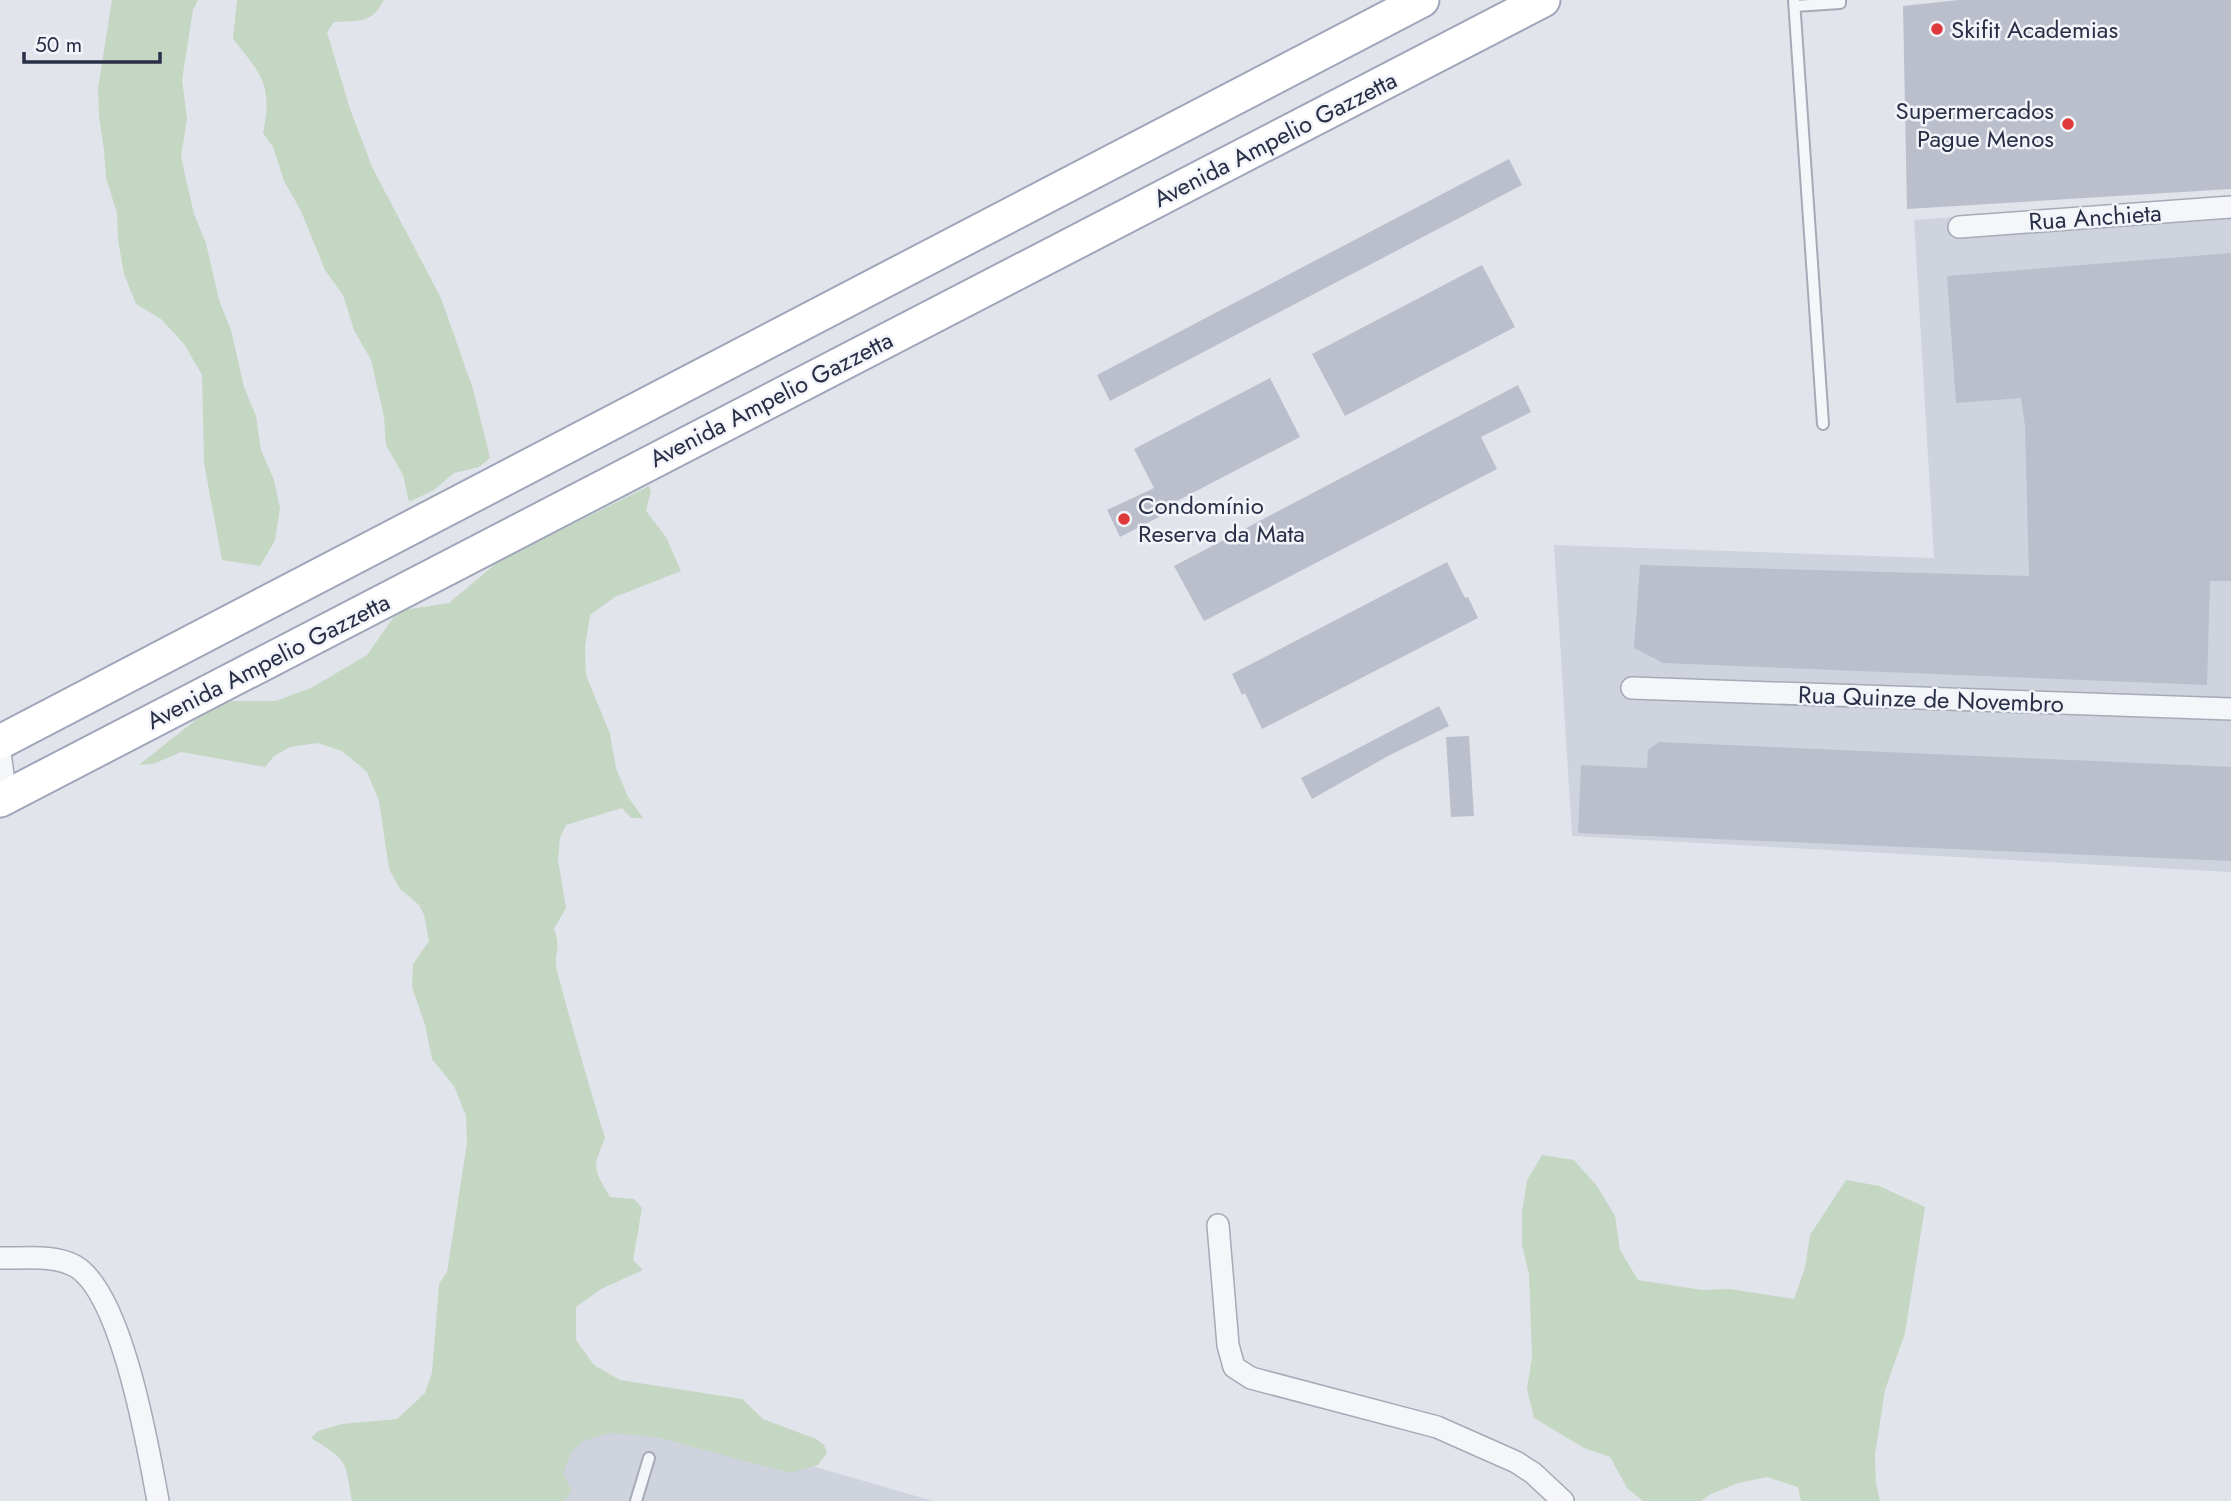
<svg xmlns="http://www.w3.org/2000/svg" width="2231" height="1501" viewBox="0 0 2231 1501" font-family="Jost,sans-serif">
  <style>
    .built { fill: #cfd3de }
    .green { fill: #c4d7c2 }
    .building { fill: #bbbfcc }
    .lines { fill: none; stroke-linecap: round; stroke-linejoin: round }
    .lane-casing { stroke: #a6aab7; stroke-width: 14 }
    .street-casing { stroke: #a6aab7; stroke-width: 24 }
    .primary-casing { stroke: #a0a6b9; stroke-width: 37 }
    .lane { stroke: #f5f6f9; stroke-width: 10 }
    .street { stroke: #f5f6f9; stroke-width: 21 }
    .primary { stroke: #fff; stroke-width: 33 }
    .poi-dot { fill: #de3a3c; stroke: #f2f4f9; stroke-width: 2.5 }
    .labels { text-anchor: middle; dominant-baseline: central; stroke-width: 5; stroke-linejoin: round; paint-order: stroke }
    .poi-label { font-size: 24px; fill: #282f46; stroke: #f2f4f9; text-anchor: start }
    .street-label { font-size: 24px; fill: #282f46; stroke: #f2f4f9 }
  </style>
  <rect width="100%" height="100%" fill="#e2e4ec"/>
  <!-- built -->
  <path class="built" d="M2231,197V872L1572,836L1554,545L1934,558L1914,220Z
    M557,1405L781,1457L933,1501H546Z"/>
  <!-- green -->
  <path class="green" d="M112,0H198L193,10L182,80L187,119L181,157L194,214L206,243L219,300L231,330L244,387L256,416L261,450L274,480L280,508L275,540L260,566L222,560L204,463L202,375L184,344L161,319L136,304L124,274L118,240L117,213L106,178L104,150L99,116L98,88Z
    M237,0H384C371,25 359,20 334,22L327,32L350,109L373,169L441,298L473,389L490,458L479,467L454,473L434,490L409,502L403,475L386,445L384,417L371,360L354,330L343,295L325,270L301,211L284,181L273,147L263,133C273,86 262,75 233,39Z
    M649,486L651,491L646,511L666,537L681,571L615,597L590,615L585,647L586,675L610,734L616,768L628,797L643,818H631L622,808L566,825L560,838L558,859L566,908L554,929C562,948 553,953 557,971C572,1027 588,1082 605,1138C592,1170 593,1167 610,1197L634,1199L642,1208L633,1260L643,1270L601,1289L576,1307V1340L594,1365L620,1380L742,1399L763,1419L816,1439L824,1445L827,1453L818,1465L790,1473L656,1437L609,1433L581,1442L571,1453L563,1474L572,1491L564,1501H352C345,1459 348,1461 311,1438L318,1431L342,1424L397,1419L425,1393L432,1373L439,1284L447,1272L467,1143L466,1116L454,1086L432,1059L425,1025L412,987L413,964L429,941L424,915L419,905L400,889L389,869L379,801L367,772L342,751L318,743L290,747L274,756L265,767L181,752L153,764L139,765L212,707L231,701H275L311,688L367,655L398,611L449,603L499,561Z
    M1542,1155L1574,1160L1597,1186L1615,1216L1620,1250L1638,1280L1702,1290L1730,1289L1794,1299L1805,1268L1810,1235L1846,1180L1879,1186L1925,1207L1905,1333L1885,1390L1875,1455L1876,1483L1880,1501H1801L1798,1487L1767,1477L1738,1483L1709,1495L1701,1501H1643L1627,1488L1610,1457L1584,1448L1534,1418L1527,1389L1532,1357L1529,1274L1522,1245V1212L1527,1180Z"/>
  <!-- building -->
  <path class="building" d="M1959,0H2231V189L1907,209L1903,6Z
    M1509,159L1522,185L1110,401L1097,375Z
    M2231,253V581H2210L2207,685L1663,663L1634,648L1640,565L2029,576L2025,426L2021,398L1956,403L1947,276Z
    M1482,265L1515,327L1345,416L1312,354Z
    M1270,378L1300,437L1156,512L1159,517L1120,537L1107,510L1154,488L1134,449Z
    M1518,385L1531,412L1481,437L1497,469L1204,621L1174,566Z
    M1447,562L1465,598L1468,597L1478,618L1262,729L1245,693L1242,695L1232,674Z
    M1439,706L1449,726L1390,755L1312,799L1301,778Z
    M1469,736L1474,816L1451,817L1446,737Z
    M1659,742L2231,767V861L1578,833L1581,765L1647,768L1648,750Z"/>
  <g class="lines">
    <defs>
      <path id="lane" d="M1794,0L1823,424
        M1795,6L1840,3V0
        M636,1501L649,1458"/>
      <path id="street" d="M1959,227L2231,207
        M1632,688L2231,709
        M0,753L6,796
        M1218,1225L1228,1345L1234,1367L1251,1378L1437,1427L1516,1462L1533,1473L1563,1501
        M0,1258C24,1259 53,1254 75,1266C122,1293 148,1447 158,1501"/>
      <path id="primary" d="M0,742L1422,0
        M0,800L1543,0"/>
    </defs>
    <!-- lane casing -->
    <use href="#lane" class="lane-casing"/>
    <!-- street casing -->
    <use href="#street" class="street-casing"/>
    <!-- primary casing -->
    <use href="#primary" class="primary-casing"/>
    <!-- lane -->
    <use href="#lane" class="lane"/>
    <!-- street -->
    <use href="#street" class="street"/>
    <!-- primary -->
    <use href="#primary" class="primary"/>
  </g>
  <!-- markers -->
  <g class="poi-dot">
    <circle cx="1937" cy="29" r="7"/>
    <circle cx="2068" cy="124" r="7"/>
    <circle cx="1124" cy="519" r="7"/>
  </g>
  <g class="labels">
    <!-- poi labels -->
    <g class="poi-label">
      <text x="1951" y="29">Skifit Academias</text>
      <text x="2054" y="110" text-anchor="end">Supermercados<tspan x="2054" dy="28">Pague Menos</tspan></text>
      <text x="1138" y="505">Condomínio<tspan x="1138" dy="28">Reserva da Mata</tspan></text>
    </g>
    <!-- street labels -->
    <g class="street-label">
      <text transform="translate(1275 139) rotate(-27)">Avenida Ampelio Gazzetta</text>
      <text transform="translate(2095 217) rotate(-4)">Rua Anchieta</text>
      <text transform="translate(771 399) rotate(-27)">Avenida Ampelio Gazzetta</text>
      <text transform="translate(268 661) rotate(-27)">Avenida Ampelio Gazzetta</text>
      <text transform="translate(1931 699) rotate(2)">Rua Quinze de Novembro</text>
    </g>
  </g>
  <!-- scale -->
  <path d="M24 52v10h136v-10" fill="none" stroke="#282f46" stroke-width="3.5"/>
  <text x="35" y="52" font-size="21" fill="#282f46" stroke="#f2f4f9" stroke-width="5" paint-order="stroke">50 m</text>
</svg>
